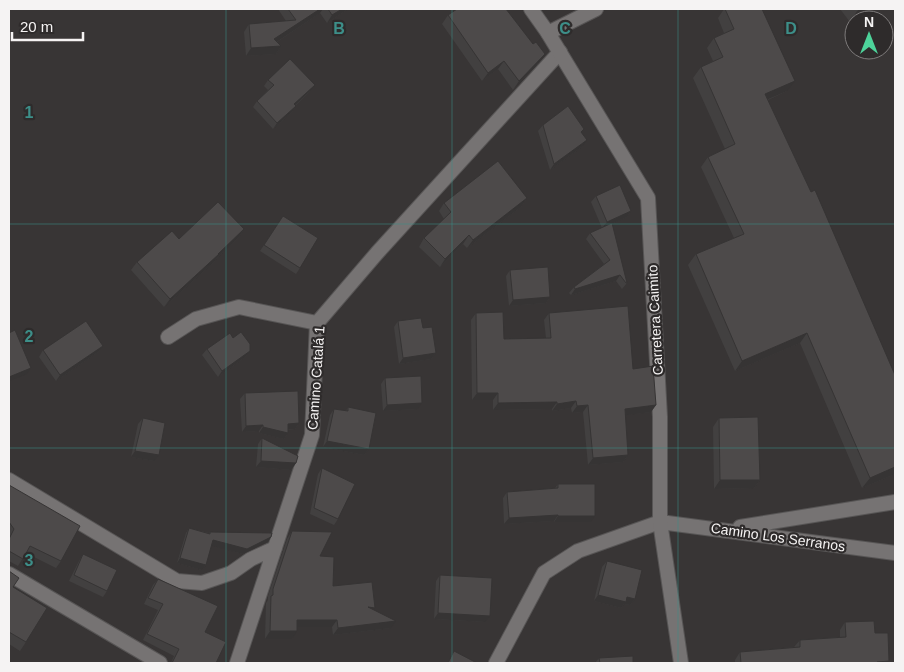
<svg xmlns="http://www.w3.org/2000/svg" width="904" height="672" viewBox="0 0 904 672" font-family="Helvetica,sans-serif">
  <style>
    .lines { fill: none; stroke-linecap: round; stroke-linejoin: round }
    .minor-casing { stroke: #575555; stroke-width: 16 }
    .tertiary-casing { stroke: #575555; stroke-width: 16 }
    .minor { stroke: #767373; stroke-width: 14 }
    .tertiary { stroke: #767373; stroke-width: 14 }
    .wall { fill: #424040 }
    .shaded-wall { fill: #363434 }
    .building { fill: #4d4a4a; stroke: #363434 }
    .grid { fill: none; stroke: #3d8f89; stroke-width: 1; stroke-opacity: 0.55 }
    .labels { text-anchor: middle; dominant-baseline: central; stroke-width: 4.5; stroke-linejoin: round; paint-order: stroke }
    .street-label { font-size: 14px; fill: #f5f3f3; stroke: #2e2b2b }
    .grid-label { font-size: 16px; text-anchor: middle; font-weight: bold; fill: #3d8f89; stroke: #2e2b2b; stroke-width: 4.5; stroke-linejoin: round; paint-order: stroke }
  </style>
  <rect width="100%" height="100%" fill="#383535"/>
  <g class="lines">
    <defs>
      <path id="minor" d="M548,33L596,9
        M168,337L196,319L239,307L317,323
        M9,480L177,581L202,583L231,573L251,559L275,548
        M740,527L895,502
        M9,574L160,663
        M237,663L312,435L317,323L377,253L560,52
        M496,663L544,573L578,551L660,522L895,553"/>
      <path id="tertiary" d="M531,9L548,33L648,198L660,417V522L681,663"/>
    </defs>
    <!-- minor casing -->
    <use href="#minor" class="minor-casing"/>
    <!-- tertiary casing -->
    <use href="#tertiary" class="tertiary-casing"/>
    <!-- minor -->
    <use href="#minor" class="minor"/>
    <!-- tertiary -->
    <use href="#tertiary" class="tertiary"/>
  </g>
  <!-- wall -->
  <path class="wall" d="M278,9H348L327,23L320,13L277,42L281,46L276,54L246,56L244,32L249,24L286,21Z
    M724,9H762L787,91L768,100L895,375V474L862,488L800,343L735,371L688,265L696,254L734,238L701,167L708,157L725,149L693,78L701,67L713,61L707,48L714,38L724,33L718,18Z
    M840,9H868L850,22Z
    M448,15L533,44L538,63L513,90L498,69L482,81L442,24Z
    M268,80L310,91L296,105V106L292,112L273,129L253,107L257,101L268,90L264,86Z
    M543,125L581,133L583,146L550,170L538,131Z
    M596,196L631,211L627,217L608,225L627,283L622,289L616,281L571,295L569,293L574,287L604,264L586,239L590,233L602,228L591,202Z
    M527,198L521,207L467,248L463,244L440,267L419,247L424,238L444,219L439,211L444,203Z
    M283,216L300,268L296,274L260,251Z
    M244,229L239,237L217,258L214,262L164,307L131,270L137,262L179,239Z
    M510,270L550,297L546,303L509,306L506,276Z
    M476,313L504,339L546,338L544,320L549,313L633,369L656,405L651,412L625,415L628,455L623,462L588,465L583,412L572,413L571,408L552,411V409L493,410V400H472L471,320Z
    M398,321L423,328L436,353L431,359L399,364L394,327Z
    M233,338L250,351L245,357L218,377L202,355L207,349Z
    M103,346L98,352L56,381L39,357L43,350Z
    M385,378L418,409L383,411L381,384Z
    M245,393L299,423L295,429L288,430V433L284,439L259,433V431L242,432L240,399Z
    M348,407L369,449L364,455L323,447L330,415L334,409L346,411Z
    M143,418L154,461L131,457L138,424Z
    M719,418L760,480L754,488L714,489L713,427Z
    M262,438L296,463L291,470L256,467L258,444Z
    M322,468L338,519L334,525L310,514L318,474Z
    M558,484L591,522H554V521L504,524L503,498L507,492L555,488Z
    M9,485L61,561L56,568L26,553L18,566L9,561Z
    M189,528L209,533L210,532L271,537L268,542L243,554L211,545L206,565L202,570L177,563L186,533Z
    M292,531L320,556L333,586L391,628L333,635L332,627H297L292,639H265L266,603L268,600V596L287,539Z
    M83,554L107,591L103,597L69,581L79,561Z
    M607,561L635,599L630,605L624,604L621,608L594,601L602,567Z
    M9,571L26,642L20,651L9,644Z
    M440,575L485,622L434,619L436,581Z
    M158,579L205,632L216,663H171L174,656L143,640L158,610L144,604L153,585Z
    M845,622L875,633L888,663H735V660L740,652L794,647L800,640L840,637V630Z
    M599,658L633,663H595Z"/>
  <!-- shaded-wall -->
  <path class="shaded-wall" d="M320,9H323L320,13L269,47L274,39Z
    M342,9H348L327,23L332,15Z
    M860,9H868L850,22L857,11Z
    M281,46L276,54L246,56L251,48Z
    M545,54L538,63L513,90L519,81Z
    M504,61L498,69L482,81L488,73Z
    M795,81L787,91L757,104L765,94Z
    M315,85L310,91L290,110L294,104Z
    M296,106L292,112L273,129L277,123Z
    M587,140L583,146L550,170L554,164Z
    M527,198L521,207L467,248L473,240Z
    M631,211L627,217L602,228L607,222Z
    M244,229L239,237L217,258L214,262L164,307L170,299Z
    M469,235L463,244L440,267L445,259Z
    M620,275L616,281L571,295L575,289Z
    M550,297L546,303L509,306L513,300Z
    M807,333L800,343L735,371L742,361Z
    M103,346L98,352L56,381L60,375Z
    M250,351L245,357L218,377L222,371Z
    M436,353L431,359L399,364L403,358Z
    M31,368L27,374L9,381V377Z
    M477,393H498L493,400H472Z
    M576,401L571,408L552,411L557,404Z
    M557,402L552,409L493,410L498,403Z
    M422,403L418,409L383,411L387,405Z
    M588,405L583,412L572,413L577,406Z
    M656,405L651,412L620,416L625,409Z
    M299,423L295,429L284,430L288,424Z
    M263,425L259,431L242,432L246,426Z
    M263,427L288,433L284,439L259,433Z
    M327,441L369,449L364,455L323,447Z
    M135,451L159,455L154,461L131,457Z
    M628,455L623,462L588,465L593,458Z
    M261,461L296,463L291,470L256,467Z
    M895,467V474L862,488L870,478Z
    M720,480H760L754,488L714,489Z
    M558,515L554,521L504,524L509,518Z
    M558,516H595L591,522H554Z
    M271,537L268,542L243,554L209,545L213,540Z
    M180,558L206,565L202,570L177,563Z
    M598,595L627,597L635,599L630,605L624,604L621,608L594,601Z
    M438,613L490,616L485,622L434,619Z
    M297,620H337L332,627H292Z
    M396,621L391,628L333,635L338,628Z
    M270,631H297L292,639H265Z
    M889,661L888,663H876L877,662Z"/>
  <!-- building -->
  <path class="building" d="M288,9H320L274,39L281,46L251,48L249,24L296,20Z
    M328,9H342L332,15Z
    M457,9H506L533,44L536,42L545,54L519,81L504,61L488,73L448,15Z
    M725,9H762L795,81L765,94L811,192L815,190L895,375V467L870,478L807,333L742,361L696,254L744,234L708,157L735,144L701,67L723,57L714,38L734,29Z
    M290,59L315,85L294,104L296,106L277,123L257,101L274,85L268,80Z
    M568,106L584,129L581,132L587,140L554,164L543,125Z
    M498,161L527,198L473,240L469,235L445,259L424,238L451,212L444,203Z
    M620,185L631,211L607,222L596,196Z
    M218,202L244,229L218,254H219L170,299L137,262L172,231L179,239Z
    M283,216L318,238L300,268L264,245Z
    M612,223L627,283H626L620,275L575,289L574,287L610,260L590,233Z
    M548,267L550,297L513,300L510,270Z
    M628,306L633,369L653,366L656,405L625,409L628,455L593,458L588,405L577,406L576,401L557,404V402L498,403V393H477L476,313L503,312L504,339L551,338L549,313Z
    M421,318L423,328L432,327L436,353L403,358L398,321Z
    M86,321L103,346L60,375L43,350Z
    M15,330L31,368L9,377V333Z
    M241,332L250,344V351L222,371L207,349L230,333L233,338Z
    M421,376L422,403L387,405L385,378Z
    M298,391L299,423L288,424V433L263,427V425L246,426L245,393Z
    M348,407L376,413L369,449L327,441L334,409L348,411Z
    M758,417L760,480H720L719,418Z
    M143,418L165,423L159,455L135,451Z
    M262,438L298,456L296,463L261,461Z
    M322,468L355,484L338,519L314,508Z
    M558,484H595V516H558V515L509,518L507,492L558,488Z
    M9,485L80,526L61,561L30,546L23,559L9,551V539L14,529L9,522Z
    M189,528L210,534V532L272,533L271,537L247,549L213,540L206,565L180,558Z
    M292,531L332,532L320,556L334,557L333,586L372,582L375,608L368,607L396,621L338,628L337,620H297V631H270L271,596L273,595V589Z
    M83,554L117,570L107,591L74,575Z
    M607,561L642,570L635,599L627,597L626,602L598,595Z
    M9,571L19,578L13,587L47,608L26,642L9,632Z
    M440,575L492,578L490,616L438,613Z
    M158,579L218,606L205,632L226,642L216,663H172L179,649L147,634L163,604L148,598Z
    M874,621L875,633H888L889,661L877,662V663H741L740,652L800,647V640L846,637L845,622Z
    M454,651L477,663H448Z
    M633,656V663H600L599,658Z"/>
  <!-- grid -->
  <path class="grid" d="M226,9V663M452,9V663M678,9V663M9,224H895M9,448H895"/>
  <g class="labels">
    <!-- street labels -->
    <g class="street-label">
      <text transform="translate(655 320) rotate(-93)">Carretera Caimito</text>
      <text transform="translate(316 378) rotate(-86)">Camino Catalá 1</text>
      <text transform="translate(778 537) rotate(8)">Camino Los Serranos</text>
    </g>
  </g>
  <g class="grid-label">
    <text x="339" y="34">B</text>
    <text x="565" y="34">C</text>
    <text x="791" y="34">D</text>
    <text x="29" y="118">1</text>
    <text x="29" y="342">2</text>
    <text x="29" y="566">3</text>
  </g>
  <!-- border -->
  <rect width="904" height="672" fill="none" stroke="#f5f3f3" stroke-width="20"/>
  <!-- north arrow -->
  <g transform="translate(869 35)"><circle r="24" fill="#2e2b2b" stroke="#7e7b7b"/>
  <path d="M0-4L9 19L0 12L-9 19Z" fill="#4dd39a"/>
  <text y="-8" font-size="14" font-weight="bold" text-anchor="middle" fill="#f5f3f3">N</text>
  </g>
  <!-- scale -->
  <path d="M12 32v8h71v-8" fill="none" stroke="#f5f3f3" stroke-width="2.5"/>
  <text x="20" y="32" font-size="15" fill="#f5f3f3" stroke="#2e2b2b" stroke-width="4" paint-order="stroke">20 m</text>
</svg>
